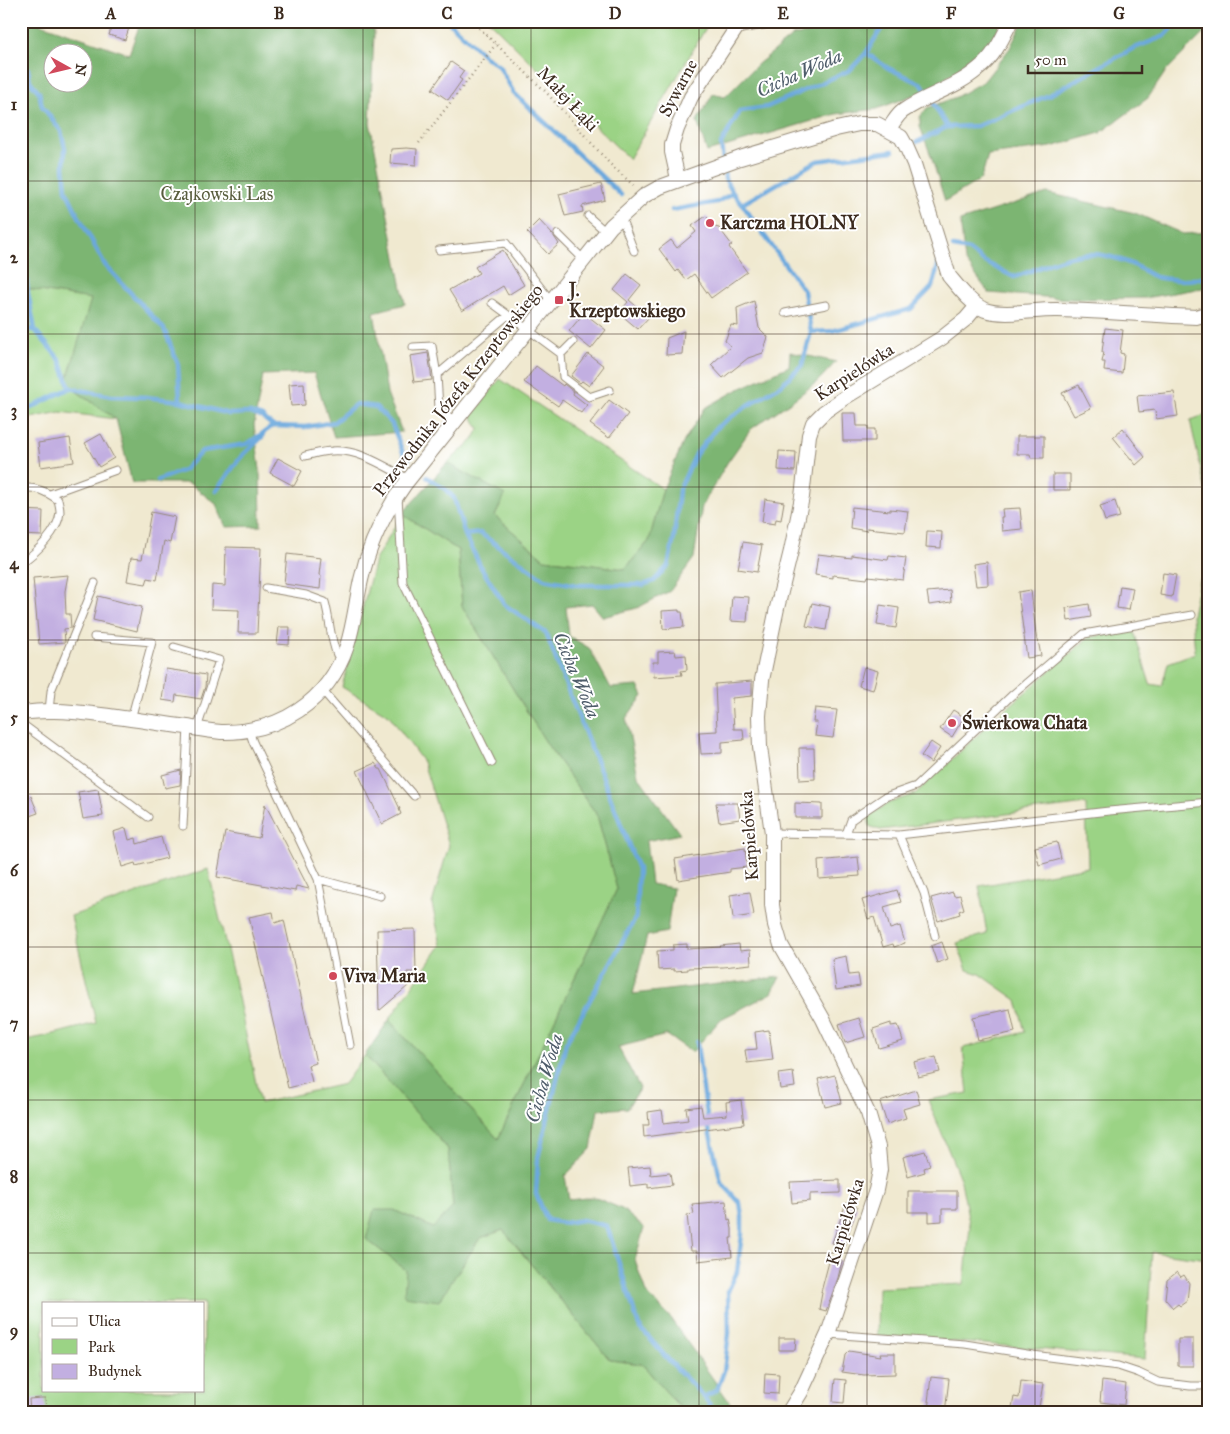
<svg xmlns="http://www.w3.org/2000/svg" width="1230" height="1434" viewBox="0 0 1230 1434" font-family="'IM FELL Great Primer',serif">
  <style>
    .green { fill: #9bd385; stroke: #6b7e52; fill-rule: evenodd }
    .forest { fill: #7cb572; stroke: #5c7048; fill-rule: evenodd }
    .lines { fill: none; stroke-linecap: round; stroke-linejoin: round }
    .stream { stroke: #6ba8dd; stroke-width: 4.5 }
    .building { fill: #c2afe1 }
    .service-casing { stroke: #968a77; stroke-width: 9 }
    .minor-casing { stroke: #968a77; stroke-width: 16 }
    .path { stroke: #968a77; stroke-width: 2.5; stroke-dasharray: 1 4; stroke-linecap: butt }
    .service { stroke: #fff; stroke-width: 7 }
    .minor { stroke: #fff; stroke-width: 14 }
    .grid { fill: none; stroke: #3b2a1e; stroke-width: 1; stroke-opacity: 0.55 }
    .poi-dot { fill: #d1495b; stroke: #fff; stroke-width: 2 }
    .labels { text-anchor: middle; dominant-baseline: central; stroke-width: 4; stroke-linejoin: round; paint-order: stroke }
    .street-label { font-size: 18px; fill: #3b2a1e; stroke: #fff }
    .park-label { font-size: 18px; fill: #585d3d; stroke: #fff }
    .poi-label { font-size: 18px; font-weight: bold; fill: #3b2a1e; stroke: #fff; text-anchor: start }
    .water-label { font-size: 19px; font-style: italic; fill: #4e5c6a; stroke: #fff }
    .neatline { fill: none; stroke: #3b2a1e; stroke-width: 2 }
    .grid-label { font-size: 16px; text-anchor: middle; font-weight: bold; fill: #3b2a1e }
  </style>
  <rect width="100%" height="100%" fill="#fff"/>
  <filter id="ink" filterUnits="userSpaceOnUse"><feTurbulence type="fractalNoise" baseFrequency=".02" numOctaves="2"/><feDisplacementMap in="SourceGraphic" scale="10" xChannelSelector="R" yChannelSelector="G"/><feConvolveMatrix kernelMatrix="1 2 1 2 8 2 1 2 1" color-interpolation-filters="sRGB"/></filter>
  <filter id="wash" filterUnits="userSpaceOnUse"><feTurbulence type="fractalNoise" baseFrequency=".0096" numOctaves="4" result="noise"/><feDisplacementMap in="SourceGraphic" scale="20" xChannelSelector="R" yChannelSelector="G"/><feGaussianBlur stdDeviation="1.12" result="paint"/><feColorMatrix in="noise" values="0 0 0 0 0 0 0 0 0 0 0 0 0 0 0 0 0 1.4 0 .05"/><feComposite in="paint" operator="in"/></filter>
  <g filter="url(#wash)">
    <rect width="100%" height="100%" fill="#f0e9d0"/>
    <!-- green -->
    <path class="green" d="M489,21H710L629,159Z
      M21,288L92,299L66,384L116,419L60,412L21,420Z
      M500,379L663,489L649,541L625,569L544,559L495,516L504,495L447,463L473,440L479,429L472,416Z
      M1209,414V505L1190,420Z
      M402,514L458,550L462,606L547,744L597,815L617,889L498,1139L389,1020L441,945L432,904L449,845L423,762L389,715L342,687L375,560Z
      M1209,579V1259L1152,1252L1145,1359L985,1344L877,1336L878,1288L964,1284L970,1227L961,1181L928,1100L968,1093L963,1048L1025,1032L1017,1000L980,974L967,970L957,943L987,934L979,886L1088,867L1086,804L880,830L869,826V816L889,803L915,794L998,716L1089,637L1134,631L1150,684L1162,686L1168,663L1195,653L1192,615L1199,580Z
      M208,869L237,992L260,1103L344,1084L365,1055L448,1149L453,1207L433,1228L394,1210L366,1239L406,1270L439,1300L480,1238L503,1230L610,1360L642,1364L683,1411L681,1413H28L26,1384H21V1041L46,1036L96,1023L71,916ZM44,1303H204V1390H44Z"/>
    <!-- forest -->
    <path class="forest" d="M21,21H32L129,54L141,21H373L374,34L370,123L405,304L374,312L387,393L402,432L334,437L314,373L263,375L254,425L260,470L261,526L226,527L216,504L189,483H132L116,419L66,384L91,299L21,288ZM82,52V82H52V52Z
      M818,21H1003L989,45L970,65L953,73L929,89L877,109L836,114L707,152L697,121L713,94L725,97L758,64L794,35L808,34Z
      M1023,21H1209V28L1166,71L1148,98L1100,133L1051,147L988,155L981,179L945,201L930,153L920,127V117L927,108L956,97L984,81L1010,48Z
      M1047,193L1135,213L1183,234L1209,232V287L1144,298L1073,299L989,293L965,261L960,221Z
      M790,352L836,362L817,382L789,403L751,429L727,463L702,506L694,558L670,591L637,608L603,617L592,604L566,607L569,636L589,648L611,688L638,686L643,696L626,718L638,776L680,834L646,841L651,884L673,888L667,932L647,936L633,994L780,977L772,993L721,1019L692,1052L667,1035L618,1047L640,1088L627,1108L598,1110L591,1149L565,1176L569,1200L594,1197L622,1209L644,1228L635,1260L646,1293L668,1315L733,1407L730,1413H681L682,1410L642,1364L610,1360L503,1230L480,1238L439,1301L404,1296L406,1270L366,1239L374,1210H394L433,1228L453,1207L448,1149L365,1055L389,1020L498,1139L617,889L597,815L547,744L462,606L458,550L402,514L447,463L505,495L495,516L544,559L625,569L649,541L663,489L684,441L705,408L739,389L789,366Z"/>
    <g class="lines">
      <!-- stream -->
      <path class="stream" d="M448,21L487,58L499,66L514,93L621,195
        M866,53L888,68L922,84L947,127
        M21,61L28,69L30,81L39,92L42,106L61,131L65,148L64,167L66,190L77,213L105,265L164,329L178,364L180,401
        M917,142L947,127L977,126L1049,95L1132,49L1165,36L1179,21
        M742,204L817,161L893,151
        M672,210L717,202L733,193
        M953,247L969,250L983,261L1014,277C1046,267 1072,248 1107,256C1116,258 1127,262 1136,266C1142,269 1149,275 1156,277C1169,280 1198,282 1209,275
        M21,264L26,276L28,293L35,330
        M21,329L35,330L60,360L70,388L111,396L146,397L180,401L229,414L250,413L262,417L273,426L306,427L334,422L356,404L376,407L392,424L404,455L409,459
        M811,332L832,331L911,309L932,287L939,262
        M21,413L70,388
        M427,477L445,489L454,498L465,535
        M158,480L184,470L202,451L247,444L273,426
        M216,491L240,458L263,436
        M697,1042L700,1069L710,1135L721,1182L740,1203L742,1216V1234L737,1272L728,1291L729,1333L724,1371L717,1390L704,1397
        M706,1413L710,1405L704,1397L664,1355L639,1326L607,1226L582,1220L564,1223L547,1220L536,1194L538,1158L566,1043L636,917L638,869L602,775L563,678L546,633L505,605L482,569L465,535L480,533L544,579L577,585H643L654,581L668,566L674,538L679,490L696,454L717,427L744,408L781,385L802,365L811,332L804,291L742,204L733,193L725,179L721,144L740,111L767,107L850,70L866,53L886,21"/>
    </g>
    <g id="blocks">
      <!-- building -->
      <path class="building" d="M113,23L129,28L125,40L109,35Z
        M451,62L464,71L459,78L462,80L448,100L432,89Z
        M407,148L417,149L416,165L390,163L391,149Z
        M601,184L605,200L582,206L583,212L565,216L559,194Z
        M706,216L715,227L719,228L732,245L729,247L747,272L711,298L694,274L686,280L678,270L676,272L659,249L671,240L677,248L696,232L692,226Z
        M539,220L553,235L559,244L548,254L527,232Z
        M503,250L524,285L508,295L503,286L462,311L449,290L479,273L475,267Z
        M627,274L641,285L629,300L649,317L638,329L619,313L628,302L614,290Z
        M754,301L759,328L768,337L763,353L748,358L723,378L711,365L731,346L725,341L731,325L738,326L737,308Z
        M584,313L606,330L591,349L569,331Z
        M1105,328L1123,330L1120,353L1124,354L1122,373L1104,371L1105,362H1102L1104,352H1102Z
        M684,331L682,354L666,355L667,338Z
        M428,353L432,380L414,382L410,356Z
        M588,354L604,366L589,386L582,381L580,383L571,376Z
        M536,366L563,386L564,384L574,392L573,394L587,405L581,413L562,400L558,406L524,382Z
        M304,383L305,405L291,406L289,384Z
        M1079,385L1091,408L1074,416L1062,393Z
        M1174,392L1178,416L1156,419L1155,410L1139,412L1137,396Z
        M609,400L628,414L609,438L590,424Z
        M842,413H856L857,426H868V429H875V441H843Z
        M1123,428L1145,457L1136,465L1113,437Z
        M101,434L114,458L99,467L85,443Z
        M1017,436H1044V458H1031L1030,454H1017Z
        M70,438L74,462L41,467L38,443Z
        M779,451L796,452L795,471L778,470Z
        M278,458L302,471L294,486L270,473Z
        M1053,474H1070V490H1053Z
        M765,499L784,502L781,520L776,519L775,524L762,522Z
        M1115,501L1120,517L1105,521L1100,506Z
        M852,507L890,511V509L908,511L905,532L867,528V531L850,528Z
        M1020,508L1022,529L1002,531L1001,517H1003L1002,509Z
        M21,510L43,511L42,536L21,535Z
        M151,512L175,517L170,543L164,541L157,580L148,578L146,584L127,581L131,558L142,559Z
        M927,531L942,532L941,548L926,547Z
        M743,542L762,545L757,572L738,569Z
        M226,547L261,548L257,633H238L239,610L211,609L212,585L225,586Z
        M287,554L321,558L319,575L321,576L320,589L284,584Z
        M818,554L852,558V555L888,560L889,556L906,558L903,580L868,576L867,579L833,575V578L815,575Z
        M987,562L988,585L976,586L973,564Z
        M1163,573L1176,575L1172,597L1160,595Z
        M68,575L65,591L66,614H70L71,628L64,629L65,642L39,644L33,578Z
        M1120,586L1133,588L1129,610L1117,608Z
        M950,590L951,602L929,605L927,592Z
        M1031,590L1036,634L1037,641L1038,640L1041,656L1027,658L1018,592Z
        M98,596L142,607L137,631L93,620Z
        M732,596L749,597L747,622L730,621Z
        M812,603L830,607L826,630L806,626Z
        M1089,604L1091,617L1068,621L1066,608Z
        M880,605L899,608L896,628L877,625Z
        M679,610V612H682L684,627L663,629L662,611Z
        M279,627H290L289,645L277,644Z
        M675,651L676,656L686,655L687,670L681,671L682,675L654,677L653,662H658V652Z
        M864,667L878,671L873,690L859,686Z
        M166,669L206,675L205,687L201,699L176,695L175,702L162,700Z
        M752,681V696L732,698L734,729H743L744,740L722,742V753L701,754L699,732L717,731L715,684Z
        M815,708L837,710L833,738L815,736L817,722H813Z
        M953,710L964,717L952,737L940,729Z
        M931,742L940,748L931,763L921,756Z
        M799,748H814L815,779L800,780Z
        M375,763L379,769H381L400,809H399L401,814L382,824L357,771Z
        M181,770L180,785L165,788L162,775Z
        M98,789L103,816L83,819L78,792Z
        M31,796L38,813L21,819V800Z
        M716,803H738L740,819L719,822Z
        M795,803L822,804V818H795Z
        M265,804L285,842L309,889L296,886L295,891L217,877L225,832L259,838Z
        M126,828L129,840L136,838L137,844L161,837L167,858L136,866L135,863L122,867L113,832Z
        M1057,842L1061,859L1039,865L1035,847Z
        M745,848L747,867L730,869V872L678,880L675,859Z
        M858,857L860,876L819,879L818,861Z
        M897,890L901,902L884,907L890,929L900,926L905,943L894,947L893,944L883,947L874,917L868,919L862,900Z
        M750,892L754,915L733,918L730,895Z
        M953,892L954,896L960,895L964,909L959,911L960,914L938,921L931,898Z
        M273,912L275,923L284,920L316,1063L308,1065L312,1082L288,1088L249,917Z
        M415,929L416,972H407L408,986L379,1011L377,930Z
        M942,942L948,959L937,963L931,946Z
        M687,944V949L721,947L720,946L739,944L740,951L750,950L751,964L723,967L688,968V970L674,971V969L658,970L657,951L673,950V945Z
        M846,956L849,975L858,974L860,986L836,990L832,959Z
        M1010,1009L1015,1032L978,1040L973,1017Z
        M859,1018L865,1037L845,1043L839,1024Z
        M891,1023V1026L898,1025L903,1041L879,1048L873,1029Z
        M769,1030L773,1060L747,1063L745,1050L757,1049L755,1032Z
        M936,1057L940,1072L918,1077L914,1062Z
        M793,1072L795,1087L780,1089L778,1074Z
        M835,1075L842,1103L825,1107L818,1079Z
        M916,1090L920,1104L903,1109L906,1118L887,1124L880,1102Z
        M741,1100L744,1124L644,1137L643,1125H649L648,1112L662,1110L664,1123L688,1120L686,1108L701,1106L703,1117L727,1115L726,1102Z
        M925,1151L930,1166L924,1168L925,1172L908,1177L903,1157Z
        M650,1166L651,1175L670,1173L672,1185L648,1188V1184L630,1186L628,1168Z
        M840,1180V1193L810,1194V1201L792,1203L790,1182Z
        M908,1191H957V1209H942V1221L929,1222V1212H908Z
        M726,1201L728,1220L730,1219L732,1229V1238H730L732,1257L698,1261L697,1251H691L687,1215L694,1214L692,1204Z
        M846,1203L857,1207L844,1247L832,1243Z
        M830,1258L842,1261L838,1278L826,1311L819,1309L822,1293L821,1292Z
        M1177,1272L1181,1277L1184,1275L1189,1283L1187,1301L1180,1306L1178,1304L1173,1308L1165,1299L1167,1280Z
        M779,1338H796L795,1350H779Z
        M1178,1339H1193V1366H1178Z
        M849,1351L881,1356L880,1353H895V1374L864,1375L842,1372L845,1355Z
        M765,1373L779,1374L778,1394L764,1393Z
        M931,1377L949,1379L945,1413H928L930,1402H928Z
        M835,1379L846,1380L844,1403L833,1402Z
        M1021,1381L1043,1384L1038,1413H1011L1014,1397L1019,1398Z
        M1102,1381L1126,1384L1124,1405L1100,1402Z
        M41,1398H45L46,1413H30L29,1399Z"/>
    </g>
  </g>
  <g filter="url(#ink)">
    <use href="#blocks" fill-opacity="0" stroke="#968a77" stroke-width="1"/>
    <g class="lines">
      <defs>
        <path id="service" d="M736,30L786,21
          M588,216L606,232
          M621,217L634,251
          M558,234L584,260
          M439,250L506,243L551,301
          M492,303L561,354
          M785,313L826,305
          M573,342L561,354L563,377L589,397L610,390
          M413,347L432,346L437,375L508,315
          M437,375L439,408L455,422
          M305,456C314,454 323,451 332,451C360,449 385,467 409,479
          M21,488C37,487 45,491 58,500C59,504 60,509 60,512C59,531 36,553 21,563
          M50,494L116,470
          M398,497L403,583L492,763
          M266,588L306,595L325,602C330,620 330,638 337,655L343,657
          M94,637L152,642L131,719
          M174,647L219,660L197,729
          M322,690L414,796
          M49,711L51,691L95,583
          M21,723L148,817
          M249,730L253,742L318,879L380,896
          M183,826L188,727
          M772,833L899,835L1109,811L1209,802
          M846,834L851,820L885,797L916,786L1011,696L1084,634L1192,615
          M899,835L924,893L935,936
          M318,879L350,1045
          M828,1334L965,1344L1033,1355L1118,1366L1139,1373L1158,1382L1190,1386H1201"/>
        <path id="minor" d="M888,129C893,124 897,115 903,111C926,95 956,88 978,69C994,57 1002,39 1011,21
          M678,179L672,152V145L677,129L691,97L741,21
          M21,713C30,712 39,711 48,711C70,710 94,714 116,717C140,720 163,724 187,727C199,729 210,731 221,732C279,733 328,702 347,646C354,625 356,602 361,580C369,544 384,513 405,484L611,226L644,196L660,187L740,158L836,129L859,124H877L901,137L906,146L914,164L949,276C959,288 971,304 985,310C1005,317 1037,309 1058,310C1104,311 1150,315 1196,317L1209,313
          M788,1413L801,1392L828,1334L876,1190L880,1170L878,1147L868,1113L823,1019L781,945L775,925L772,905V833L760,747L759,716L762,680L777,608L791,551L802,497L809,435L813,423L824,412L844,398L942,338L966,319L977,306"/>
      </defs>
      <!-- service casing -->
      <use href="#service" class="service-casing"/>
      <!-- minor casing -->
      <use href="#minor" class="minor-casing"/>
      <!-- path -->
      <path class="path" d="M472,21L546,92L610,164L634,186
        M419,143L496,44"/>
      <!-- service -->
      <use href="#service" class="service"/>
      <!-- minor -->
      <use href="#minor" class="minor"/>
    </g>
  </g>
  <!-- grid -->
  <path class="grid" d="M195,21V1303M363,21V1413M531,21V1413M699,21V1413M867,21V1413M1035,21V1413M21,181H1209M21,334H1209M21,487H1209M21,640H1209M21,794H1209M21,947H1209M21,1100H1209M21,1253H1209M195,1390V1413"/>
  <!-- markers -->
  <g class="poi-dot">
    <circle cx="710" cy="223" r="5"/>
    <rect x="554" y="295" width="10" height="10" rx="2.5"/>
    <circle cx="952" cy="723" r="5"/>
    <circle cx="333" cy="976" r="5"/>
  </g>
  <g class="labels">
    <!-- street labels -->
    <g class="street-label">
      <text transform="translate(678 88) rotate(-62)">Sywarne</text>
      <text transform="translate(568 99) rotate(47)">Małej Łąki</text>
      <text transform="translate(854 372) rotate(-33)">Karpielówka</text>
      <text transform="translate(458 390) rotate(-52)">Przewodnika Józefa Krzeptowskiego</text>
      <text transform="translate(749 836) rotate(-94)">Karpielówka</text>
      <text transform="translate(845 1222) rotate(-73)">Karpielówka</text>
    </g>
    <!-- park labels -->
    <g class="park-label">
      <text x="217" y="194">Czajkowski Las</text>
    </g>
    <!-- poi labels -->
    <g class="poi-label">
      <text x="720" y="223">Karczma HOLNY</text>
      <text x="569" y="290">J.<tspan x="569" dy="21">Krzeptowskiego</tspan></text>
      <text x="962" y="723">Świerkowa Chata</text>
      <text x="343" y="976">Viva Maria</text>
    </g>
    <!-- water labels -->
    <g class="water-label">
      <text transform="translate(799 73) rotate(-24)">Cicha Woda</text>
      <text transform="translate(577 675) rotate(67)">Cicha Woda</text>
      <text transform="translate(544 1078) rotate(-74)">Cicha Woda</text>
    </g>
  </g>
  <!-- margin -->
  <rect width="1230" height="1434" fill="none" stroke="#fff" stroke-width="55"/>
  <!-- legend -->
  <rect x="42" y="1302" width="162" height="90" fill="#ffffff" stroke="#b1aaa5"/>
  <rect x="52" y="1318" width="25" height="8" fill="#ffffff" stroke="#b1aaa5"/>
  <text x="88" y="1326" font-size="15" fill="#3b2a1e">Ulica</text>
  <rect x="52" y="1339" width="25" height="15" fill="#9bd385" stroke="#b1aaa5"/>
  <text x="88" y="1352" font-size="15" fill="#3b2a1e">Park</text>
  <rect x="52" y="1364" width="25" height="15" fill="#c2afe1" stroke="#b1aaa5"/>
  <text x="88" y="1376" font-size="15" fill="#3b2a1e">Budynek</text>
  <!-- north arrow -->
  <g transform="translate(68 68) rotate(98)"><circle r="24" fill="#ffffff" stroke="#b1aaa5"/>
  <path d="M0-4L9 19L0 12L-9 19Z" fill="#d1495b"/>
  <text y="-8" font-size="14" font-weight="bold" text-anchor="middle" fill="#3b2a1e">N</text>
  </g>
  <!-- scale -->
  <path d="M1028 65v8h114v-8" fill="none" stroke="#3b2a1e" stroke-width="2.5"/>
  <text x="1035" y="65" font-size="15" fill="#3b2a1e" stroke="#ffffff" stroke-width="4" paint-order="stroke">50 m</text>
  <rect x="28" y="28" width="1174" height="1378" class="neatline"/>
  <g class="grid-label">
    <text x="111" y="19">A</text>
    <text x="279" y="19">B</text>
    <text x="447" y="19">C</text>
    <text x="615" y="19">D</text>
    <text x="783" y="19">E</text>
    <text x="951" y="19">F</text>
    <text x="1119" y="19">G</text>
    <text x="14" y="110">1</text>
    <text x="14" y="263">2</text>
    <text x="14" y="416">3</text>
    <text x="14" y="569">4</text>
    <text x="14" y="723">5</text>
    <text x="14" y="876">6</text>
    <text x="14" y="1029">7</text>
    <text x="14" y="1182">8</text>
    <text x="14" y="1336">9</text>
  </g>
</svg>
